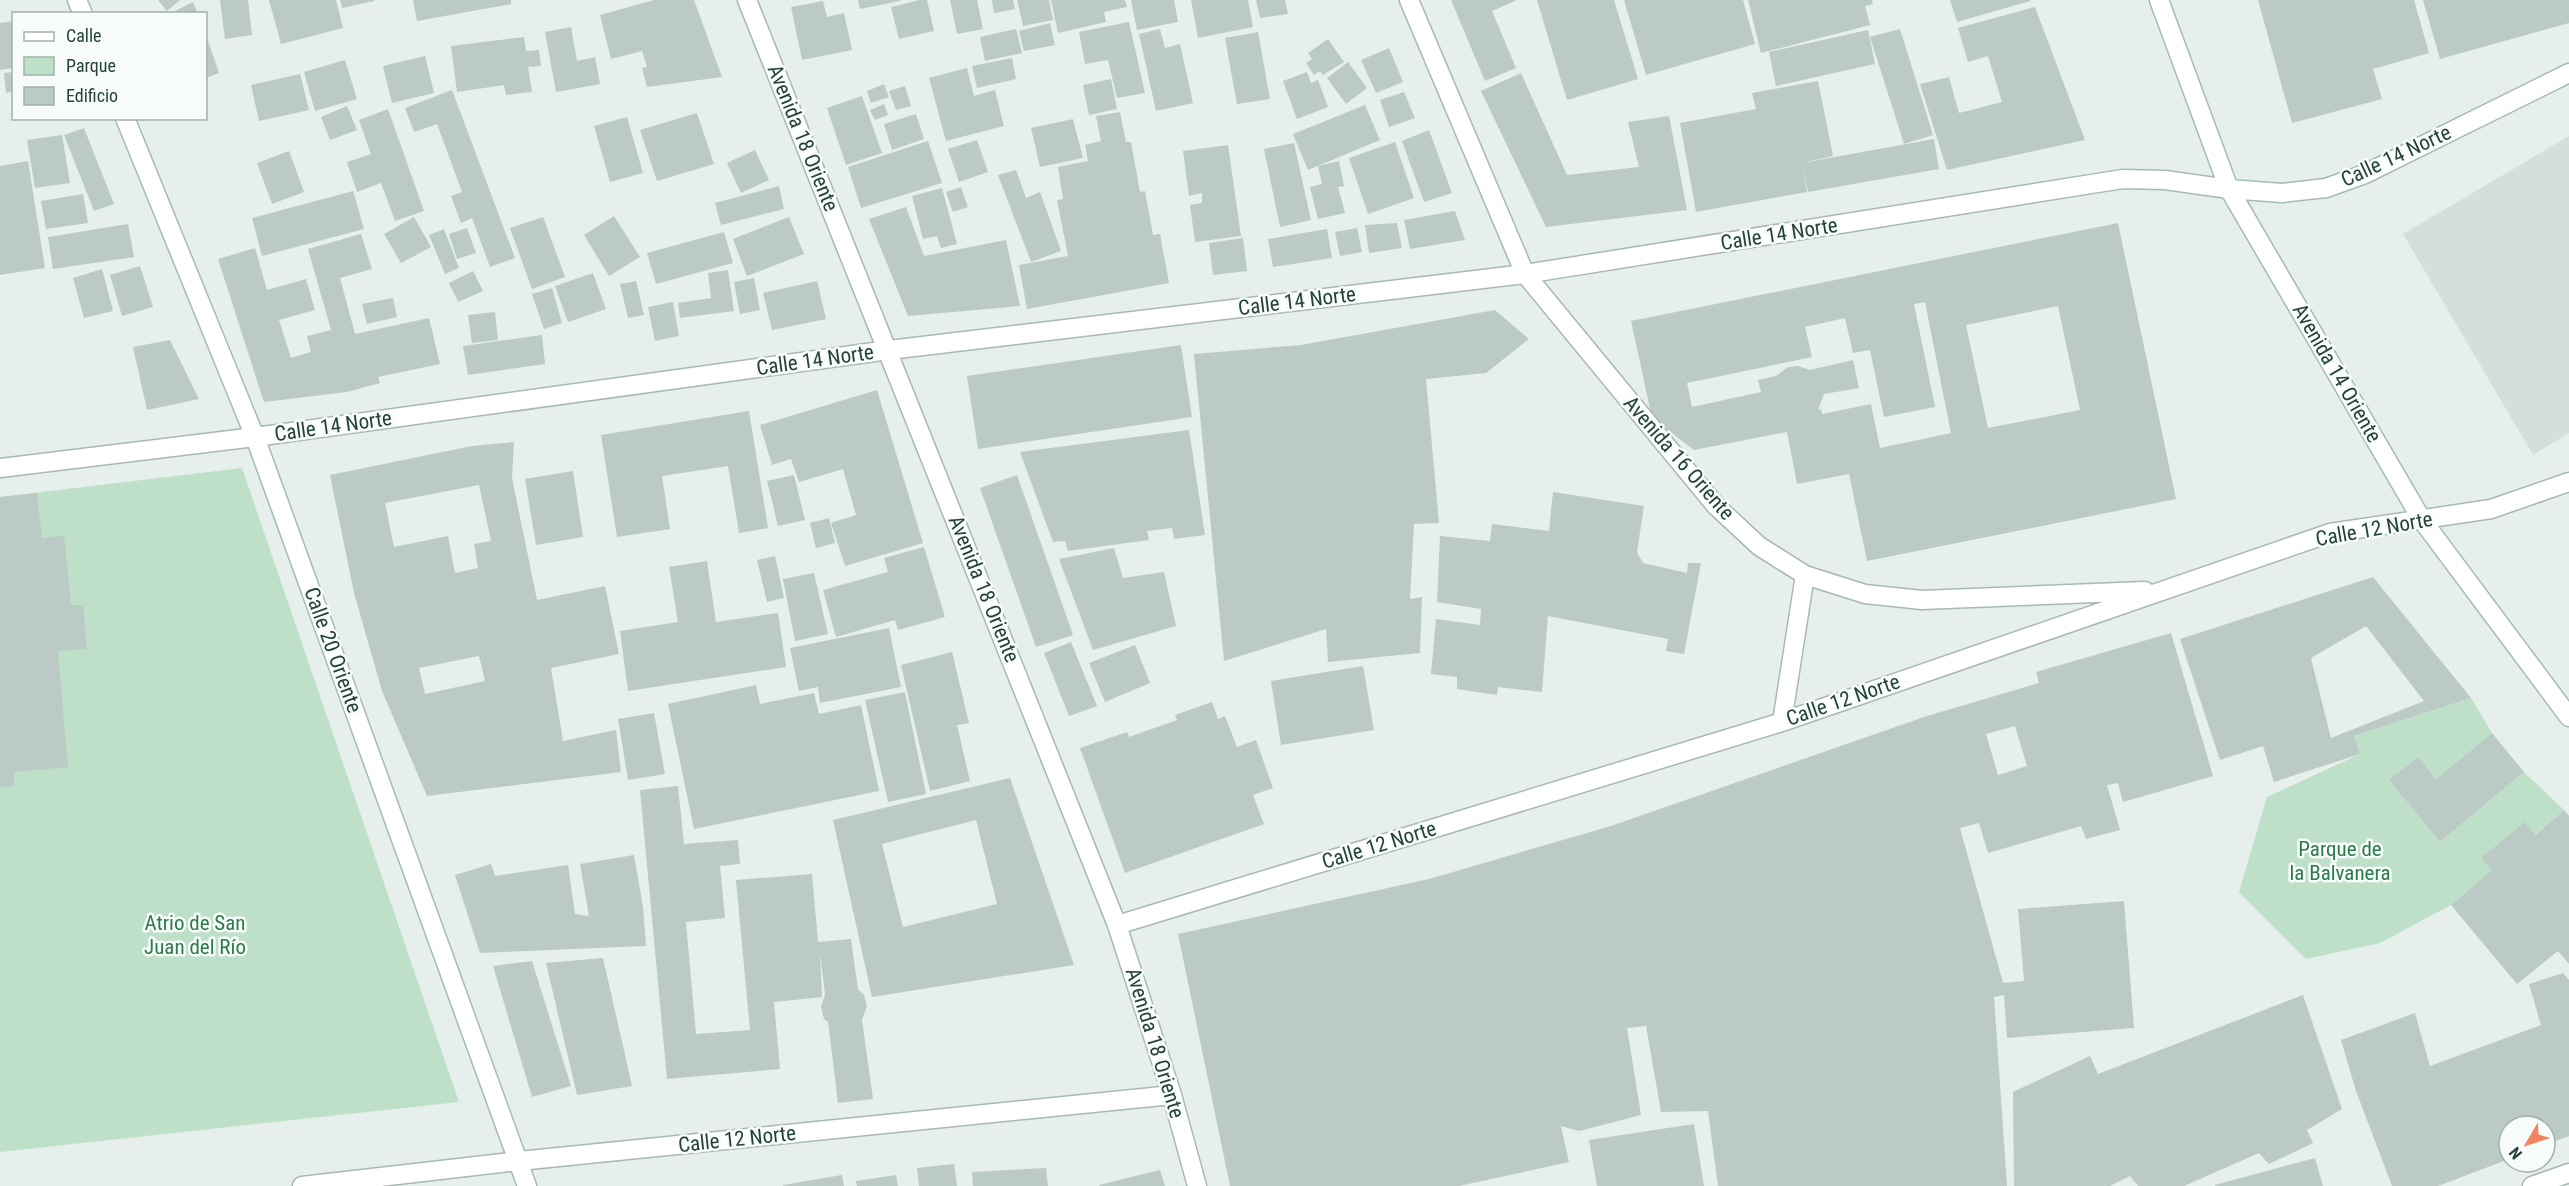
<svg xmlns="http://www.w3.org/2000/svg" width="2569" height="1186" viewBox="0 0 2569 1186" font-family="'Roboto Condensed',sans-serif">
  <style>
    .built { fill: #d4dfda }
    .green { fill: #bfe0c8 }
    .building { fill: #bbcac4; fill-rule: evenodd }
    .lines { fill: none; stroke-linecap: round; stroke-linejoin: round }
    .street-casing { stroke: #a8b8b2; stroke-width: 21 }
    .secondary-casing { stroke: #a4bbb3; stroke-width: 21 }
    .street { stroke: #fff; stroke-width: 18 }
    .secondary { stroke: #fff; stroke-width: 18 }
    .labels { text-anchor: middle; dominant-baseline: central; stroke-width: 5; stroke-linejoin: round; paint-order: stroke }
    .street-label { font-size: 21px; fill: #24423a; stroke: #f7fbf9 }
    .park-label { font-size: 21px; fill: #2d7a4b; stroke: #f7fbf9 }
  </style>
  <rect width="100%" height="100%" fill="#e6efeb"/>
  <!-- built -->
  <path class="built" d="M2569,136V433L2533,455L2403,234Z"/>
  <!-- green -->
  <path class="green" d="M242,468L459,1102L0,1152V497Z
    M2471,698L2492,733L2436,779L2418,757L2389,780L2440,842L2524,772L2564,810L2451,905L2380,943L2306,959L2239,892L2267,797L2360,754L2354,736Z"/>
  <!-- building -->
  <path class="building" d="M158,0H180L167,11Z
    M220,0H248L252,35L225,39Z
    M269,0H336L343,28L281,44Z
    M340,0H374V1L342,8Z
    M413,0H511V4L417,21Z
    M654,0H694L722,77L647,87L642,68L647,67L642,51L611,59L600,15Z
    M858,0H900V1L860,9Z
    M920,0H927L934,31L899,39L891,7Z
    M950,0H977L983,29L957,34Z
    M992,0H1013L1015,9L994,13Z
    M1017,0H1049L1053,20L1023,26Z
    M1051,0H1125L1127,7L1104,12L1106,22L1058,33Z
    M1131,0H1174L1178,22L1137,30Z
    M1191,0H1248L1253,27L1198,38Z
    M1256,0H1285L1288,14L1260,18Z
    M1451,0H1517L1492,11L1516,68L1485,81Z
    M1537,0H1614L1638,79L1567,100Z
    M1624,0H1743L1755,44L1646,75Z
    M1748,0H1872L1873,4L1865,6L1870,25L1761,53Z
    M1950,0H2030V1L1957,22Z
    M2258,0H2414L2429,53L2373,69L2382,99L2292,123Z
    M2423,0H2569V23L2440,59Z
    M823,1L827,17L844,13L852,50L802,60L791,7Z
    M193,2L198,14H169Z
    M2035,7L2085,140L1947,170L1920,84L1949,77L1959,113L2002,102L1988,56L1968,62L1958,28Z
    M14,21V68L0,70V23Z
    M1129,22L1145,93L1117,98L1108,60L1085,64L1079,32Z
    M1050,23L1055,45L1024,51L1019,31Z
    M571,27L577,61L595,57L600,84L556,92L545,32Z
    M1016,29L1022,53L985,61L980,37Z
    M1160,29L1165,48L1180,44L1193,103L1156,111L1139,34Z
    M1900,29L1933,135L1904,144L1870,37Z
    M1868,30L1875,64L1776,86L1769,52Z
    M1258,32L1270,99L1237,104L1225,38Z
    M524,37L526,51L539,50L541,66L528,67L532,92L506,95L504,85L457,92L451,46Z
    M1328,39L1344,62L1323,75L1320,71L1314,75L1306,63L1312,59L1308,53Z
    M208,41L219,73L206,78V42Z
    M1389,48L1403,82L1376,93L1361,60Z
    M425,56L434,93L392,103L383,66Z
    M1012,58L1016,79L977,88L972,66Z
    M345,60L357,99L315,111L304,72Z
    M1348,62L1367,88L1346,104L1327,78Z
    M967,68L974,96L995,90L1004,126L946,141L929,78Z
    M14,72V91L6,93L4,73Z
    M1307,72L1311,83L1318,80L1328,107L1297,119L1283,81Z
    M1521,73L1567,175L1639,167L1628,122L1669,116L1687,210L1546,227L1481,91Z
    M300,74L309,110L259,121L251,85Z
    M1111,79L1117,109L1089,115L1083,85Z
    M1818,81L1833,156L1802,163L1934,139L1939,169L1808,192L1803,167L1807,192L1696,212L1680,123L1756,109L1752,93Z
    M884,84L889,97L871,103L867,91Z
    M905,86L911,106L896,110L889,91Z
    M452,90L515,258L490,267L472,218L461,223L451,196L462,192L437,124L414,132L405,108Z
    M1404,92L1415,118L1389,127L1380,100Z
    M862,96L882,153L846,165L827,108Z
    M884,104L888,115L875,120L870,110Z
    M1365,105L1380,140L1308,170L1293,134Z
    M347,106L357,130L330,140L321,117Z
    M388,109L424,211L395,221L381,183L357,192L347,162L371,154L359,120Z
    M1120,112L1126,142H1131L1140,192L1145,191L1153,235L1160,234L1169,283L1027,309L1019,265L1068,256L1057,200L1063,199L1058,167L1088,161L1085,145L1101,141L1096,116Z
    M697,113L714,164L657,181L640,130Z
    M916,114L924,139L892,150L884,124Z
    M627,117L643,173L610,182L594,126Z
    M1073,119L1083,158L1040,167L1031,128Z
    M84,128L114,204L94,211L64,135Z
    M1429,130L1452,193L1424,202L1402,141Z
    M62,135L70,183L35,188L27,140Z
    M977,140L988,172L959,182L948,149Z
    M928,141L942,183L861,208L848,167Z
    M1395,142L1414,198L1368,214L1349,158Z
    M1294,143L1311,220L1280,227L1264,149Z
    M1228,145L1241,236L1195,242L1190,205L1202,203V193L1189,196L1183,151Z
    M755,150L769,180L741,193L727,163Z
    M289,151L304,192L272,204L257,163Z
    M28,161L45,268L0,275V166Z
    M1339,161L1344,186L1338,187L1345,213L1318,219L1310,187L1322,184L1318,166Z
    M1016,170L1026,198L1040,192L1061,251L1031,262L998,175Z
    M779,186L784,209L721,225L715,203Z
    M961,187L968,207L953,212L946,192Z
    M942,188L957,244L941,248L937,236L923,239L912,196Z
    M353,191L364,229L262,256L252,218Z
    M83,194L88,223L46,229L41,201Z
    M906,207L924,256L1006,240L1020,306L908,316L869,219Z
    M1455,211L1465,240L1410,249L1404,220Z
    M614,216L640,257L609,276L584,235Z
    M414,217L431,247L401,263L384,234Z
    M543,217L565,277L532,289L510,228Z
    M789,217L804,254L747,276L733,239Z
    M1397,223L1402,248L1369,253L1365,225Z
    M2118,223L2176,499L1867,561L1849,474L1797,484L1787,432L1694,450L1652,418L1631,321ZM1925,302L1951,433L1880,448L1871,404L1822,414L1821,409L1818,410L1824,394L1859,388L1853,360L1810,370L1798,366L1788,367L1776,376L1758,380L1761,392L1692,407L1687,383L1812,357L1805,327L1845,318L1853,353L1870,350L1884,417L1935,407L1914,304ZM2058,306L2080,410L1988,428L1966,325Z
    M128,224L134,257L53,269L48,237Z
    M467,228L476,253L457,259L449,234Z
    M1357,228L1362,252L1340,256L1335,232Z
    M444,229L459,268L445,274L429,235Z
    M1327,229L1332,258L1273,267L1268,239Z
    M724,232L733,263L656,284L647,253Z
    M361,234L372,269L340,278L355,334L429,318L440,364L378,377L380,383L347,392L264,402L218,259L255,248L267,290L306,279L315,310L279,320L291,358L311,352L307,336L331,330L308,249Z
    M1243,238L1247,271L1213,275L1209,243Z
    M140,266L153,307L122,316L110,275Z
    M102,269L113,311L84,318L73,278Z
    M728,270L734,311L680,318L678,303L711,298L708,273Z
    M473,271L483,291L458,302L449,283Z
    M593,273L606,309L568,322L555,286Z
    M754,278L760,310L740,314L734,282Z
    M636,281L644,315L628,318L620,284Z
    M817,281L826,319L772,330L763,293Z
    M552,288L562,323L544,329L532,294Z
    M393,298L397,317L367,324L362,304Z
    M673,302L679,336L655,341L648,307Z
    M1495,310L1529,339L1486,373L1426,379L1439,523L1414,524L1410,599L1422,597L1420,653L1328,662L1326,629L1224,661L1194,354L1301,345Z
    M495,312L498,340L472,343L468,315Z
    M542,335L545,364L468,375L463,346Z
    M170,340L199,399L147,410L133,347Z
    M1181,345L1192,417L978,449L967,376Z
    M877,390L923,543L845,566L831,523L856,515L843,469L799,482L791,459L772,465L760,425Z
    M749,411L768,528L739,533L728,466L662,476L670,529L617,537L601,435Z
    M1189,430L1205,535L1174,539L1172,528L1147,531L1149,540L1068,551L1065,541L1053,542L1020,452Z
    M514,442L512,478L537,600L605,586L619,654L551,668L563,741L616,730L621,772L427,796L382,691L354,593L330,475L472,446ZM479,485L491,541L474,544L478,568L455,573L448,536L394,547L385,503ZM479,656L485,681L425,694L419,668Z
    M573,471L583,537L536,545L525,479Z
    M794,475L805,520L778,526L767,481Z
    M1017,475L1073,635L1036,647L980,488Z
    M1553,492L1644,506L1637,552L1643,563L1687,573L1688,563H1701L1684,654L1666,651L1668,639L1548,616L1542,692L1498,687L1497,695L1457,689V677L1431,674L1436,619L1480,625L1481,609L1437,602L1440,536L1490,541L1492,524L1549,531Z
    M37,493L42,538L64,536L71,605H83L87,649L58,651L68,767L14,772V786L0,787V497Z
    M829,518L835,543L816,548L810,523Z
    M924,547L945,617L898,630L895,620L836,637L823,590L888,572L884,558Z
    M1114,548L1123,578L1164,572L1176,626L1093,650L1059,559Z
    M775,556L784,598L767,602L757,560Z
    M707,561L716,622L778,613L786,667L628,691L620,631L678,622L669,567Z
    M814,573L828,634L795,641L783,579Z
    M2373,577L2471,698L2354,736L2360,754L2274,782L2263,746L2220,760L2180,639ZM2366,626L2424,701L2331,738L2311,658Z
    M889,628L901,687L820,703L818,687L799,691L790,648Z
    M2171,633L2213,776L2123,802L2118,783L2107,785L2120,830L2086,839L2081,826L1988,853L1979,823L1960,828L2003,983L2024,981L2018,909L2124,901L2134,1028L2007,1038L2004,995L1994,997L2007,1186H1718L1708,1111L1661,1112L1646,1026L1627,1028L1641,1115L1579,1131L1561,1126L1569,1162L1459,1186H1230L1178,934L1429,879L1611,826L1927,716L2039,683L2036,672ZM2015,726L2027,766L1998,775L1986,734Z
    M1071,642L1097,706L1069,716L1044,653Z
    M1135,645L1150,683L1105,702L1089,663Z
    M952,652L969,723L957,725L970,781L930,791L901,665Z
    M1363,666L1374,730L1281,745L1271,681Z
    M756,685L760,704L814,693L819,714L861,705L879,791L694,829L668,704Z
    M905,692L926,794L888,802L865,700Z
    M1212,702L1218,719L1225,716L1237,747L1256,740L1273,788L1253,795L1264,824L1125,873L1080,748L1127,732L1129,737L1177,720L1175,715Z
    M654,713L665,774L628,780L618,719Z
    M2492,733L2524,772L2440,842L2389,780L2418,757L2436,779Z
    M1010,778L1074,965L872,997L833,820ZM976,820L997,904L903,927L882,844Z
    M678,786L684,844L738,840L740,864L720,866L725,918L686,922L696,1034L750,1030L736,880L812,874L818,942L851,939L858,989L864,995L867,1006L862,1020L873,1099L838,1103L828,1022L824,1019L821,1007L825,994L820,953L822,997L774,1002L780,1069L667,1079L640,790Z
    M2564,810L2569,816V964L2558,951L2517,984L2451,905L2492,870L2481,858L2525,822L2535,835Z
    M634,855L643,907L646,946L480,953L455,875L491,864L495,876L568,865L575,914L589,916L580,864Z
    M603,958L632,1086L577,1095L546,963Z
    M532,961L571,1086L532,1097L493,966Z
    M2563,973L2569,980V1136L2545,1145V1126H2509V1159L2438,1186H2392L2356,1091L2341,1040L2415,1013L2430,1066L2541,1025L2529,984Z
    M2303,995L2342,1109L2307,1130L2313,1143L2269,1164L2259,1153L2184,1186H2138L2130,1176L2110,1186H2014L2013,1092L2090,1056L2098,1074Z
    M1694,1124L1704,1186H1597L1589,1140Z
    M2315,1158L2323,1186H2215V1185Z
    M954,1164L957,1186H919L917,1168Z
    M1046,1168L1048,1186H973L972,1172Z
    M1160,1170L1165,1186H1099V1185Z
    M842,1175L844,1186H784L783,1185Z
    M896,1175L898,1186H857L856,1181Z"/>
  <g class="lines">
    <defs>
      <path id="street" d="M747,0L1117,925L1172,1095L1197,1186
        M1409,0L1525,274L1716,506L1759,546L1805,575L1865,594L1922,600L2145,591
        M0,468L255,437L889,350L1525,274L2123,179L2165,180L2229,189
        M1782,722L1805,575
        M1117,925L1782,722L2330,533L2491,509L2569,482
        M302,1186L519,1161L1172,1095
        M2532,1186L2569,1173"/>
      <path id="secondary" d="M77,0L83,14
        M2159,0L2229,189L2422,520L2569,717
        M125,118L255,437L527,1186
        M2229,189L2282,193L2326,188L2365,174L2569,73"/>
    </defs>
    <!-- street casing -->
    <use href="#street" class="street-casing"/>
    <!-- secondary casing -->
    <use href="#secondary" class="secondary-casing"/>
    <!-- street -->
    <use href="#street" class="street"/>
    <!-- secondary -->
    <use href="#secondary" class="secondary"/>
  </g>
  <g class="labels">
    <!-- street labels -->
    <g class="street-label">
      <text transform="translate(803 138) rotate(68)">Avenida 18 Oriente</text>
      <text transform="translate(2396 156) rotate(-25)">Calle 14 Norte</text>
      <text transform="translate(1779 234) rotate(-9)">Calle 14 Norte</text>
      <text transform="translate(1297 301) rotate(-7)">Calle 14 Norte</text>
      <text transform="translate(815 360) rotate(-8)">Calle 14 Norte</text>
      <text transform="translate(2337 373) rotate(60)">Avenida 14 Oriente</text>
      <text transform="translate(333 426) rotate(-8)">Calle 14 Norte</text>
      <text transform="translate(1679 458) rotate(49)">Avenida 16 Oriente</text>
      <text transform="translate(2374 529) rotate(-10)">Calle 12 Norte</text>
      <text transform="translate(984 589) rotate(68)">Avenida 18 Oriente</text>
      <text transform="translate(333 650) rotate(70)">Calle 20 Oriente</text>
      <text transform="translate(1843 700) rotate(-19)">Calle 12 Norte</text>
      <text transform="translate(1379 845) rotate(-17)">Calle 12 Norte</text>
      <text transform="translate(1155 1043) rotate(73)">Avenida 18 Oriente</text>
      <text transform="translate(737 1139) rotate(-6)">Calle 12 Norte</text>
    </g>
    <!-- park labels -->
    <g class="park-label">
      <text x="2340" y="849">Parque de<tspan x="2340" dy="24">la Balvanera</tspan></text>
      <text x="195" y="923">Atrio de San<tspan x="195" dy="24">Juan del Río</tspan></text>
    </g>
  </g>
  <!-- legend -->
  <rect x="12" y="12" width="195" height="108" fill="#f7fbf9" stroke="#a3b1ad" stroke-width="1.5"/>
  <rect x="24" y="32" width="30" height="9" fill="#ffffff" stroke="#a3b1ad" stroke-width="1.5"/>
  <text x="66" y="42" font-size="18" fill="#24423a">Calle</text>
  <rect x="24" y="57" width="30" height="18" fill="#bfe0c8" stroke="#a3b1ad" stroke-width="1.5"/>
  <text x="66" y="72" font-size="18" fill="#24423a">Parque</text>
  <rect x="24" y="87" width="30" height="18" fill="#bbcac4" stroke="#a3b1ad" stroke-width="1.5"/>
  <text x="66" y="102" font-size="18" fill="#24423a">Edificio</text>
  <!-- north arrow -->
  <g transform="translate(2527 1144) rotate(231)"><circle r="28" fill="#f7fbf9" stroke="#a3b1ad" stroke-width="1.5"/>
  <path d="M0-4.5L10 22L0 15L-10 22Z" fill="#f4845f"/>
  <text y="-9" font-size="16" font-weight="bold" text-anchor="middle" fill="#24423a">N</text>
  </g>
</svg>
